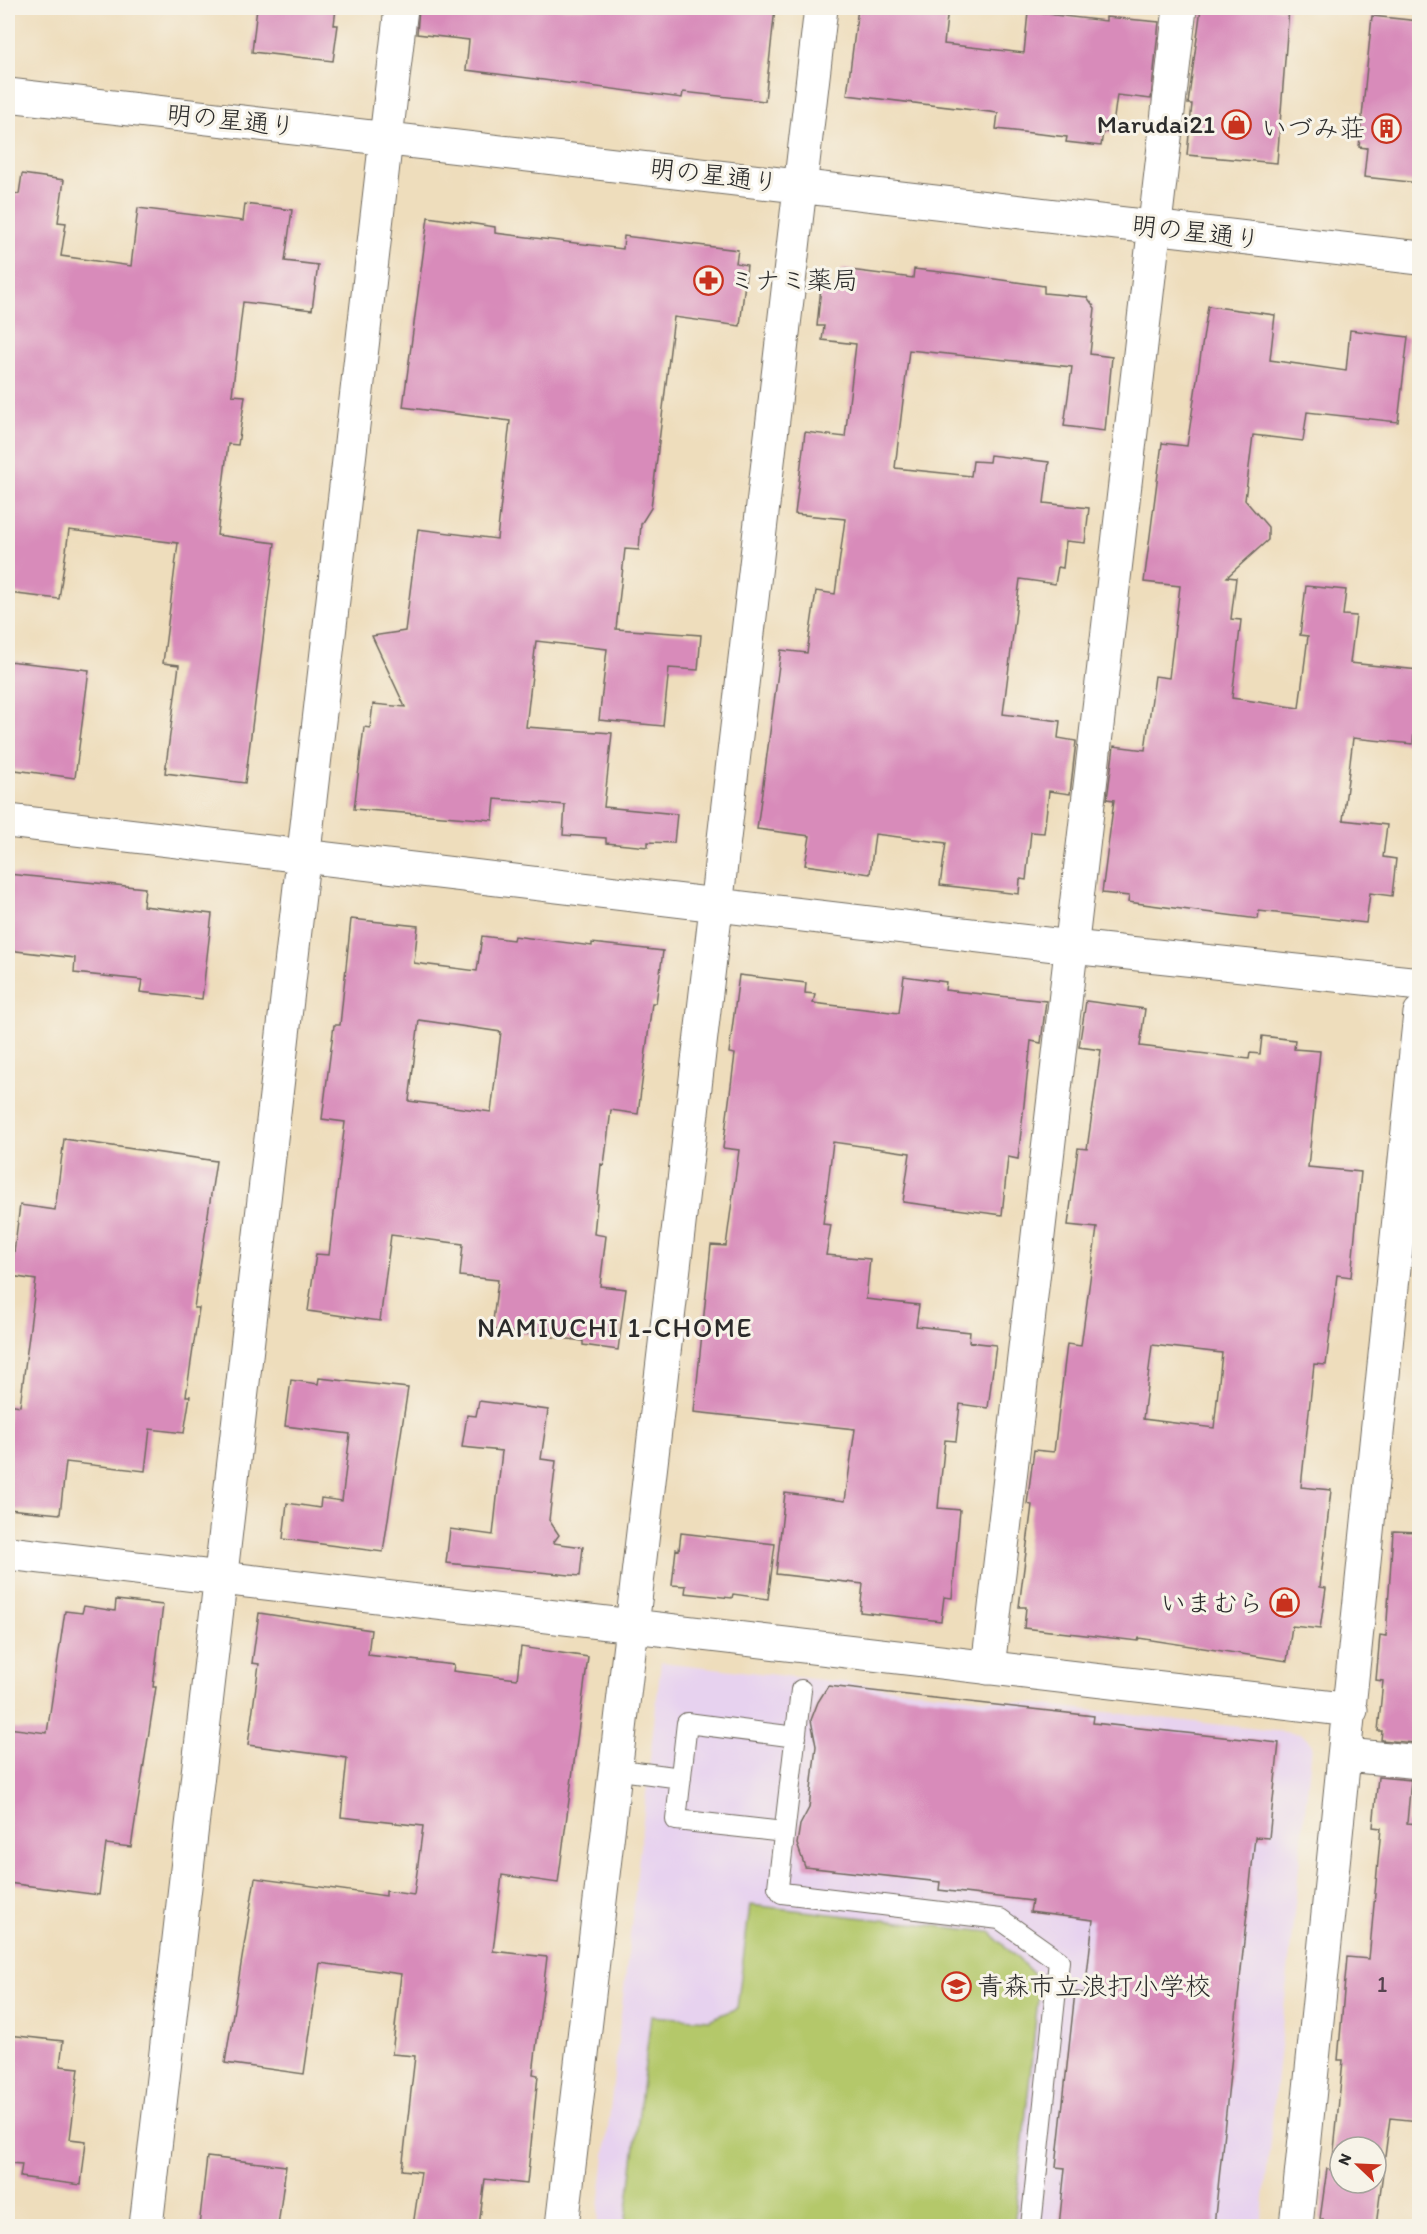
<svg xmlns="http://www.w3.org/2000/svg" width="1427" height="2234" viewBox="0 0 1427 2234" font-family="Itim,'Klee One',sans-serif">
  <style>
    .built { fill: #e7d2ef }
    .green { fill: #b4c86b; stroke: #707a4b; stroke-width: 1.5 }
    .building { fill: #d88bba; fill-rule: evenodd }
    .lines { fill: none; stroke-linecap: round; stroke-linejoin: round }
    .service-casing { stroke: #6f695e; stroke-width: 22 }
    .minor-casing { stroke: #6f695e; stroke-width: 35 }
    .tertiary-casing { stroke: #6f695e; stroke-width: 35 }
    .service { stroke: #fff; stroke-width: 20 }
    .minor { stroke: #fff; stroke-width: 33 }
    .tertiary { stroke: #fff; stroke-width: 33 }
    .labels { text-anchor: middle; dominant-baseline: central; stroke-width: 6; stroke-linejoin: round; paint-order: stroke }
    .number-label { font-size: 22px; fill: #56434f }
    .street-label { font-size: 26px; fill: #2b2b2b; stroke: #f7f3e8 }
    .poi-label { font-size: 26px; fill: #2b2b2b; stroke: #f7f3e8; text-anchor: end }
    .neighbourhood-label { font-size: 27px; letter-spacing: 1.5px; fill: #2b2b2b; stroke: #f7f3e8 }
  </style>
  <rect width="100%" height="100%" fill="#f7f3e8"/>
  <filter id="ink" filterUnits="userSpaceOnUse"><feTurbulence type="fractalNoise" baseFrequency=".0167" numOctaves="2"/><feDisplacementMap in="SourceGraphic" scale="12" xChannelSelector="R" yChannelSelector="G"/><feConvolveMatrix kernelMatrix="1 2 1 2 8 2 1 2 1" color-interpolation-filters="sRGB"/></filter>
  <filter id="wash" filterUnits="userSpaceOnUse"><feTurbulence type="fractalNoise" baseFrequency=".008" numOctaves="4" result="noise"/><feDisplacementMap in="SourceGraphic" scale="24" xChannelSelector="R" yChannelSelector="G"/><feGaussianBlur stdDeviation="1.35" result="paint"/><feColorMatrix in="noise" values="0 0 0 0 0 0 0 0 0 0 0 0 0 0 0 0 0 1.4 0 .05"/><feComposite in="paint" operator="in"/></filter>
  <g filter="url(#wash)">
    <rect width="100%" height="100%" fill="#eeddbc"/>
    <!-- built -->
    <path class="built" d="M661,1662L1302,1734L1312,1745L1261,2226H597Z"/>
    <!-- green -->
    <path class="green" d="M750,1905L990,1932L1040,1980L1014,2226H625L651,2016L709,2020L737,2008Z"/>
    <g id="blocks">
      <!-- building -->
      <path class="building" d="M257,8H336L334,25H338L333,61L252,52Z
        M419,8H775L765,101L683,92L682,98L466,70L469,40L417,34Z
        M858,8H948L944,44L1024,53L1028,12L1106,21V17L1159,22L1151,99L1117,95L1112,133L1103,132L1101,146L1066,142L1067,137L996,129L998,113L847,95Z
        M1201,8H1289L1277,163L1187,155L1192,104H1188Z
        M1372,16L1419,21V183L1364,177L1367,148L1359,147Z
        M22,174L64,180L58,222L66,223L61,256L131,266L138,208L243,221L245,204L292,210L285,261L318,265L312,310L243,302L232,395L245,396L238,445L228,444L217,535L275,543L245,783L165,773L179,665L163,663L178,543L69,530L59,599L8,593V221L11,193L19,194Z
        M428,217L495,227V233L623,249L624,236L738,250L736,263L747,265L740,326L674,317L651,508L641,524L639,550L625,549L616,629L701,635L698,670L669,668L663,726L599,720L607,649L536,641L526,727L612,733L604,807L677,814L674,843L648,842V847L606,843V838L563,835L565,805L495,799L493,820L354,809L364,727L370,728L373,704L405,707L372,636L405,631L418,529L497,539L510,421L403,407Z
        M842,269L913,278L914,269L959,274L1044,286V293L1087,297L1095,308L1090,354L1112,357L1105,431L1064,426L1072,367L909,350L895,468L971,476L973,461L989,462L990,455L1049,462L1044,503L1089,508L1085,543L1066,541L1063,568L1058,567L1055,584L1020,579L1003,714L1060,721L1058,738L1076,741L1070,794L1049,791L1044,833L1031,832L1026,880L1020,879L1019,894L940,885L946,843L875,834L870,874L805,865L810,836L757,829L781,650L807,653L816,591L835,594L845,519L795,514L805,432L845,437L856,344L822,340L824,326H817L821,287L839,289Z
        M1208,306L1275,315L1270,360L1346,371L1350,330L1408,337L1398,422L1307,412L1303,441L1253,435L1245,500L1268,527V540L1227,577L1236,578L1231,619L1241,620L1232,698L1299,708L1308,636L1300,635L1306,586L1346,590L1343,615L1356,616L1350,663L1419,670L1413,744L1353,738L1343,820L1387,825L1383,857L1396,859L1392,896L1370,893L1366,923L1259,911L1258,919L1128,902L1129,896L1102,893L1114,800L1107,799L1114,746L1145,750L1155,676L1169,678L1180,586L1144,582L1162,443L1187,446Z
        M8,661L89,670L75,778L8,769Z
        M8,874L145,888L143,906L212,914L202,999L140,992L142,980L74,973L75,958L8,950Z
        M351,919L418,926L414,963L477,971L482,936L513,940L514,936L592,946V943L663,951L656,1003H652L638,1114L611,1110L604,1165L601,1164L594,1234L606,1236L600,1286L626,1289L618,1350L583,1345V1341L492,1329L498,1280L460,1276L463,1244L391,1235L380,1321L308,1311L316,1254L329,1255L345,1122L322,1119L334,1025H340ZM419,1020L501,1032L491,1112L409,1101Z
        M739,975L806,983L805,993L815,994L813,1003L899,1013L904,976L946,982L945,990L1046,1001L1041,1043L1031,1041L1018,1159L1008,1157L1002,1215L903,1202L910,1153L833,1142L823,1224L831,1225L826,1255L870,1259L866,1299L919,1305L916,1326L970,1332L969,1342L996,1345L988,1408L960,1404L956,1441L945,1440L938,1508L960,1510L952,1598L944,1597L941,1621L860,1612L863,1584L776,1574L785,1493L845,1501L855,1429L694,1412L711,1245L726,1246L739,1150L723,1148L735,1054L729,1053Z
        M1086,1001L1145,1009L1140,1046L1249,1059L1250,1053L1260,1054L1262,1036L1295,1040L1294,1049L1320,1051L1308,1167L1361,1172L1351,1277L1337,1275L1326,1365L1314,1364L1301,1487L1331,1490L1320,1587L1326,1588L1320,1629L1292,1626L1287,1661L1139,1638L1138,1641L1024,1628L1026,1607H1019L1032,1505L1027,1504L1034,1450L1054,1452L1067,1344L1081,1346L1097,1228L1068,1225L1078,1148L1087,1149L1101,1050L1079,1047ZM1152,1345L1222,1353L1214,1428L1143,1419Z
        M64,1139L216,1161L194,1308H199L186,1396H190L184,1433L150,1429L145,1471L66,1462L60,1514L8,1509V1404L20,1406L36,1280L11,1276L20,1205L55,1210Z
        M319,1378L408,1388L383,1552L283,1539L287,1503L320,1508L321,1498L342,1501L350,1434L285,1426L291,1380L318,1384Z
        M479,1401L548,1410L541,1459L556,1461L549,1520L559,1535L553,1543L583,1547L580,1576L446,1563L450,1529L493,1535L502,1451L462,1447L467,1415L476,1416Z
        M1393,1531L1419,1532V1739H1415V1743L1381,1740L1382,1731H1378L1383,1681L1376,1680L1380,1635L1386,1636Z
        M681,1533L775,1544L768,1599L733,1594L732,1598L685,1593L686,1586L672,1585L676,1549L679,1550Z
        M116,1600L163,1605L153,1687H156L131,1847L106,1844L99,1895L8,1883V1728L47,1733L65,1611L82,1613L84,1606L115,1611Z
        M259,1613L371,1630L368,1655L454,1665L453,1671L517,1679L521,1647L588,1657L558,1883L502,1875L493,1951L547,1957L533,2074L538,2075L527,2184L485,2179L479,2226H413L421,2172L402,2170L415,2056L392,2054L401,1974L320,1963L304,2074L225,2063L255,1878L386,1896V1891L414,1895L423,1826L341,1817L347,1758L248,1745L259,1664L252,1663Z
        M828,1686L1094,1716L1093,1723L1279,1743L1269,1838L1255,1837L1214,2226H1059L1065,2168L1056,2167L1075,1992L1085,1993L1093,1920L1030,1912L1032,1901L939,1890L940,1882L805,1867L797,1844L800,1825L809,1808L816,1746L811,1720L818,1702Z
        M1378,1777L1411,1780L1407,1823L1419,1824V2121L1390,2118L1376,2226H1322L1323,2219H1320L1327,2169L1332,2170L1343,2060H1338L1347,1957L1369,1959L1381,1828L1373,1827ZM1340,2147H1376V2183H1340Z
        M8,2035L63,2041L60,2066L79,2068L70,2139L86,2141L81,2185L20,2177L22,2164L8,2163Z
        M207,2157L286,2166L278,2226H199Z"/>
    </g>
  </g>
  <g filter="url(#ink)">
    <use href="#blocks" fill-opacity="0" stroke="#6f695e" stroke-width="1.5"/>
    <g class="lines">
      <defs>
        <path id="service" d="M801,1690L778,1887L782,1893L1000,1919L1059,1961L1031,2226
          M613,1769L681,1778
          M784,1832L676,1820L687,1723L796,1737"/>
        <path id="minor" d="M988,1668L1180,8
          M1346,1755L1420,1762"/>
        <path id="tertiary" d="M8,95L1420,258
          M8,821L1072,947L1420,984
          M8,1553L1351,1710
          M146,2226L401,8
          M562,2226L821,8
          M1296,2226L1420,1013"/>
      </defs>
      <!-- service casing -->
      <use href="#service" class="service-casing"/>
      <!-- minor casing -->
      <use href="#minor" class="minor-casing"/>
      <!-- tertiary casing -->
      <use href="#tertiary" class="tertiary-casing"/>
      <!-- service -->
      <use href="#service" class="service"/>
      <!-- minor -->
      <use href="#minor" class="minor"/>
      <!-- tertiary -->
      <use href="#tertiary" class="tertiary"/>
    </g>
  </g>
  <!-- icons -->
  <defs>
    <symbol id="shop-ring" viewBox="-11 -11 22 22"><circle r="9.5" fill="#f7f3e8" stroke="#c8321e" stroke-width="1.5"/><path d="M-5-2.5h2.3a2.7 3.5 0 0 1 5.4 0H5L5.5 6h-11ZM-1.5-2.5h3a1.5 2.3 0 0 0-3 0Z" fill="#c8321e"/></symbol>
    <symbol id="building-ring" viewBox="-11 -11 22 22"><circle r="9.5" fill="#f7f3e8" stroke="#c8321e" stroke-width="1.5"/><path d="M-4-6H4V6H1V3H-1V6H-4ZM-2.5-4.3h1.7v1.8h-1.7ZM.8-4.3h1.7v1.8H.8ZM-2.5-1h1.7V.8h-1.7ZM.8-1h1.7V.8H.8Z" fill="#c8321e"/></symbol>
    <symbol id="pharmacy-ring" viewBox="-11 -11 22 22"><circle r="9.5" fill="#f7f3e8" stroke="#c8321e" stroke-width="1.5"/><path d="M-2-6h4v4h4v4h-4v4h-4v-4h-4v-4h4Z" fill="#c8321e"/></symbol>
    <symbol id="school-ring" viewBox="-11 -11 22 22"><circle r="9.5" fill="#f7f3e8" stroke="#c8321e" stroke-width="1.5"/><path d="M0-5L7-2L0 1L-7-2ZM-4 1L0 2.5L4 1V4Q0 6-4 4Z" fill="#c8321e"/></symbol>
  </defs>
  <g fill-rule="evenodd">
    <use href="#shop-ring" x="1220" y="108" width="33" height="33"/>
    <use href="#building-ring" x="1370" y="112" width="33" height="33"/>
    <use href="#pharmacy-ring" x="692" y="264" width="33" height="33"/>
    <use href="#shop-ring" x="1268" y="1586" width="33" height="33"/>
    <use href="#school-ring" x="940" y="1970" width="33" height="33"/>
  </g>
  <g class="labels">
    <!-- number labels -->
    <g class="number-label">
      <text x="1382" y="1984">1</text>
    </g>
    <!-- street labels -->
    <g class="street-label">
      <text transform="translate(231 120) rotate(6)">明の星通り</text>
      <text transform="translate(714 175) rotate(7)">明の星通り</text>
      <text transform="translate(1196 232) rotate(7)">明の星通り</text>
    </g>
    <!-- poi labels -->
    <g class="poi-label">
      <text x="1215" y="124">Marudai21</text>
      <text x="1365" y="128">いづみ荘</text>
      <text x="729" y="280" text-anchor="start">ミナミ薬局</text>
      <text x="1264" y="1603">いまむら</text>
      <text x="977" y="1986" text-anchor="start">青森市立浪打小学校</text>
    </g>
    <!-- neighbourhood labels -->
    <g class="neighbourhood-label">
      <text x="615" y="1327">NAMIUCHI 1-CHOME</text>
    </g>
  </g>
  <!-- margin -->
  <rect width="1427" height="2234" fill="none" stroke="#f7f3e8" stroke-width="30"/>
  <!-- north arrow -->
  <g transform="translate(1358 2165) rotate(293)"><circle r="28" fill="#f7f3e8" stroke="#a5a39c" stroke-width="1.5"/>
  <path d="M0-4.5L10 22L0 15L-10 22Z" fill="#c8321e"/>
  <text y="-9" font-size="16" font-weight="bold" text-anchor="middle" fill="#2b2b2b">N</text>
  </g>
</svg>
